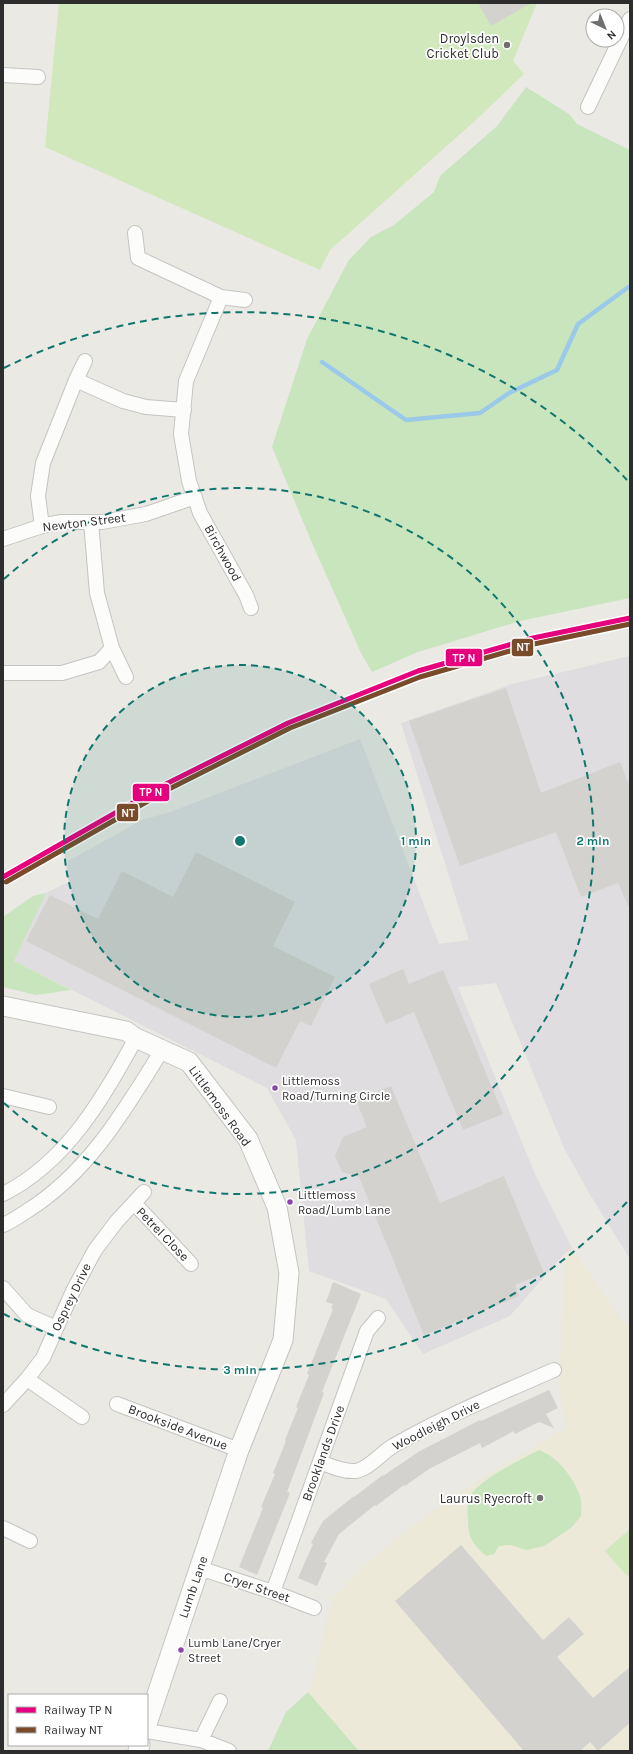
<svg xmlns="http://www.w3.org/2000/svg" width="633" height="1754" viewBox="0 0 633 1754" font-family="Karla,sans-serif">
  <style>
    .industrial { fill: #dfdddf }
    .education { fill: #ece9d9 }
    .green { fill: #c8e5be }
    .pitch { fill: #d1e8bc }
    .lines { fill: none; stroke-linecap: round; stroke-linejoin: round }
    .stream { stroke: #9ac9e9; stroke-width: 4.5 }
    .building { fill: #d3d2ce }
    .street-casing { stroke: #c4c4c3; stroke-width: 16 }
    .secondary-casing { stroke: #c4c4c3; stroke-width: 21 }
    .street { stroke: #fcfcfb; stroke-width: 14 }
    .secondary { stroke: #fcfcfb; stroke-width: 19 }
    .rail-1-casing { stroke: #fff; stroke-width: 8 }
    .rail-2-casing { stroke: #fff; stroke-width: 8 }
    .rail-1 { stroke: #e5007d; stroke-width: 5 }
    .rail-2 { stroke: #7a4b2a; stroke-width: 5 }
    .ring { fill: none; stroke: #0f766e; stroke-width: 2; stroke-dasharray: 7 5 }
    .poi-dot { fill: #6f6f6d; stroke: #fff; stroke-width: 1.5 }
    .bus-dot { fill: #8e44ad; stroke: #fff; stroke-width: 1.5 }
    .labels { text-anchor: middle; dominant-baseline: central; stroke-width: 3.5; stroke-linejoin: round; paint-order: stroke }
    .bus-label { font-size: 12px; fill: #2d2d2d; stroke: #fff; text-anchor: start }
    .poi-label { font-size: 13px; fill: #2d2d2d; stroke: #fff; text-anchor: end }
    .street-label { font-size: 13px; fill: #2d2d2d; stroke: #fff }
    .centre { fill: #0f766e; stroke: #fff; stroke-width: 2 }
    .ring-label { font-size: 12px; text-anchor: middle; font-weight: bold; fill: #0f766e; stroke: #fff; stroke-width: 3.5; stroke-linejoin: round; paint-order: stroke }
    .line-badge { stroke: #fff; stroke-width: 1.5 }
    .badge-label { font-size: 11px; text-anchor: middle; font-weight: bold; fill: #fff }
  </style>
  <rect width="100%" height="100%" fill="#eae9e4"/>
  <!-- industrial -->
  <path class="industrial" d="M630,656V1259L589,1193L564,1148L496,983L458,987L535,1174L573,1250L565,1253L510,1316L423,1354L386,1299L309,1271L296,1140L267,1088L14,961L46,893L68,882V861L142,820L170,812L360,739L439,944L469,940L401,723L512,684Z"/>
  <!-- education -->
  <path class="education" d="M573,1250L630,1331V1751H359L308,1692L319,1657L326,1620L332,1605L331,1600L357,1572L385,1547L438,1507L491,1472L566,1428L559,1387L565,1253Z"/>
  <!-- green -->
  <path class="green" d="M526,87L569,114L577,124L630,150V598L520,621L418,652L372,672L361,653L312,543L272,447L307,339L349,260L371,237L394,225L434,192L440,176L497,126Z
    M46,893L14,961L71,990L36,995L3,987V917L33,896Z
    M539,1450C558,1457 573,1477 580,1496C582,1502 581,1510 581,1516L572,1527L544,1546L526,1550L511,1545L499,1546L494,1554L486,1556C473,1544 468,1538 468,1520C467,1511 467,1500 472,1493C486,1476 520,1460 539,1450Z
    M308,1692L359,1751H268L286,1712Z"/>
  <!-- pitch -->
  <path class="pitch" d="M59,3H537L513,61L524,74L477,119L330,250L320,270L45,147Z
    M630,1529V1574L627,1576L605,1551Z"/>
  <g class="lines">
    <!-- stream -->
    <path class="stream" d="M322,362L406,420L480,413L509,393L557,370L578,324L630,286"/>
  </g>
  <!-- building -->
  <path class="building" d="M478,3H531L491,26Z
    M506,688L541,793L620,762L630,787V910L618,883L581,897L556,832L460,866L409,721Z
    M196,852L295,902L273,946L335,977L311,1026L300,1021L276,1068L26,941L50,895L98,919L122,871L173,897Z
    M403,969L409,984L443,970L503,1114L463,1130L414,1012L386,1024L369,984Z
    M391,1086L440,1203L504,1176L544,1273L515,1285L519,1296L424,1335L359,1177L342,1172L335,1156L343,1137L367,1127L356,1100Z
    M333,1282L361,1294L322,1392L324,1393L287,1492L290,1493L257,1575L239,1567L263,1508L261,1507L275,1474L273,1473L286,1441L285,1440L298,1408L296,1407L309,1375L307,1374L333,1309L331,1308L333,1304L326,1302Z
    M549,1390L558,1408L546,1414L554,1428L539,1422L515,1434L514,1431L482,1448L480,1443L429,1469L405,1486L404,1485L376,1506L375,1505L339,1534L324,1562L327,1563L317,1586L298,1578L313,1544L311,1543L323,1521L354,1496V1497L383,1475V1476L420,1451L480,1420L481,1421Z
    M461,1545L543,1640L569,1617L584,1634L557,1657L593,1698L630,1667V1723L598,1751L590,1742L580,1751H524L395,1601Z"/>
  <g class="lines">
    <defs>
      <path id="street" d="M3,75L38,77
        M588,107L630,19
        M135,233L138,258L221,297L245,300
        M221,297L186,381L181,434L189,481L200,513L246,595L251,608
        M76,380L85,361
        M42,526L38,496L43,463L76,380L123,401L146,407L184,410
        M3,539L45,525L62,522H102L146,514L195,497
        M112,648L126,677
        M3,673H62L99,662L112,648L97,593L91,522
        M3,1096L49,1107
        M3,1194C67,1162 103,1098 136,1038
        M135,1204L191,1264
        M3,1225C11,1222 19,1216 27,1211C88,1173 125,1110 162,1050
        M3,1288L27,1315L56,1328
        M27,1379L82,1417
        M117,1404L239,1450
        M3,1405L27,1379L43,1358L73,1291L95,1250L117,1221L144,1192
        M320,1462C330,1466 344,1472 355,1471C368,1470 382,1452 393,1446C445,1416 499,1394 554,1370
        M3,1528L30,1541
        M199,1568L273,1592L314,1608
        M273,1592L367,1331L378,1318
        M147,1731L201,1740L229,1751
        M201,1740L220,1701"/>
      <path id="secondary" d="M3,1006L126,1031L136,1038L189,1062L248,1139L277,1207L289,1273L283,1340L239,1450L147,1724
        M138,1751L140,1745"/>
    </defs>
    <!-- street casing -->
    <use href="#street" class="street-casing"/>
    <!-- secondary casing -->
    <use href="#secondary" class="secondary-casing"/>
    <!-- street -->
    <use href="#street" class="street"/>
    <!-- secondary -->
    <use href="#secondary" class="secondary"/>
    <defs>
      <path id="rail-1" d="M3,877L166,784L288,723L418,671L533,638L630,618"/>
      <path id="rail-2" d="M6,882L169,789L290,728L420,677L534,644L630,624"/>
    </defs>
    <!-- rail-1 casing -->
    <use href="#rail-1" class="rail-1-casing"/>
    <!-- rail-2 casing -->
    <use href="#rail-2" class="rail-2-casing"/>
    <!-- rail-1 -->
    <use href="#rail-1" class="rail-1"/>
    <!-- rail-2 -->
    <use href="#rail-2" class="rail-2"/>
  </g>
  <!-- distance rings -->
  <circle cx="240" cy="841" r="176" fill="#0f766e" fill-opacity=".12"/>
  <g class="ring">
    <circle cx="240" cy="841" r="176"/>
    <path d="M4 579A353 353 0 1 1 4 1103"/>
    <path d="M627 1202A529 529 0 0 1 4 1314M4 368A529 529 0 0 1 627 480"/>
  </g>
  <!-- markers -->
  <g class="poi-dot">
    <circle cx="507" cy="45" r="4"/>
    <circle cx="540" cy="1498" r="4"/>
  </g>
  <g class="bus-dot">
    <circle cx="275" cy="1088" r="3.5"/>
    <circle cx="290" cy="1202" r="3.5"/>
    <circle cx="181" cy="1650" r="3.5"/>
  </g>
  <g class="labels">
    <!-- bus labels -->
    <g class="bus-label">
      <text x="282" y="1081">Littlemoss<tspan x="282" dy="15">Road/Turning Circle</tspan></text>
      <text x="298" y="1195">Littlemoss<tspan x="298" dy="15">Road/Lumb Lane</tspan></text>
      <text x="188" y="1643">Lumb Lane/Cryer<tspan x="188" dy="15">Street</tspan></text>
    </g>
    <!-- poi labels -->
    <g class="poi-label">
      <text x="499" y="38">Droylsden<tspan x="499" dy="15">Cricket Club</tspan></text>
      <text x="532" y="1498">Laurus Ryecroft</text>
    </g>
    <!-- street labels -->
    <g class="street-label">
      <text transform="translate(84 522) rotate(-7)">Newton Street</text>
      <text transform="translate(223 553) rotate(61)">Birchwood</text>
      <text transform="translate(220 1106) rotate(54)">Littlemoss Road</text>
      <text transform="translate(163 1234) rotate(46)">Petrel Close</text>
      <text transform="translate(71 1297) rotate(-64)">Osprey Drive</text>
      <text transform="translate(436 1425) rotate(-27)">Woodleigh Drive</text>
      <text transform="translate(178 1427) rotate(21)">Brookside Avenue</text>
      <text transform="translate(323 1453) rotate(-70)">Brooklands Drive</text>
      <text transform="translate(193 1587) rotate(-71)">Lumb Lane</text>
      <text transform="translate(257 1587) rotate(19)">Cryer Street</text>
    </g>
  </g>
  <circle cx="240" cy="841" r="6" class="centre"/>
  <g class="ring-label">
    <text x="416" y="845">1 min</text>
    <text x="593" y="845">2 min</text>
    <text x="240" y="1374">3 min</text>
  </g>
  <g class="line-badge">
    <rect x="511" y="638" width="23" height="19" rx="4" fill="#7a4b2a"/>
    <rect x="445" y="648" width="38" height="19" rx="4" fill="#e5007d"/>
    <rect x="132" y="783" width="38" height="19" rx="4" fill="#e5007d"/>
    <rect x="116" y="803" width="23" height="19" rx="4" fill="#7a4b2a"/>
  </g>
  <g class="badge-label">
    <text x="523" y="651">NT</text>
    <text x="464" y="662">TP N</text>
    <text x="151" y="796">TP N</text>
    <text x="128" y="817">NT</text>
  </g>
  <!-- border -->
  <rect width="633" height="1754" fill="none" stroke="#2d2d2d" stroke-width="8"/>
  <!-- legend -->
  <rect x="8" y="1694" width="140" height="52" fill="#ffffff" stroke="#ababab"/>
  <rect x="16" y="1707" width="20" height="6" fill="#e5007d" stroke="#ababab"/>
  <text x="44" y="1714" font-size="12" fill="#2d2d2d">Railway TP N</text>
  <rect x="16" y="1727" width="20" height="6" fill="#7a4b2a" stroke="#ababab"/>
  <text x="44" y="1734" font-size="12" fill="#2d2d2d">Railway NT</text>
  <!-- north arrow -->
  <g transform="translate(605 28) rotate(137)"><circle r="19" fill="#ffffff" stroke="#ababab"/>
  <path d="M0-3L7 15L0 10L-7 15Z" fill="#6f6f6d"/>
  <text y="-6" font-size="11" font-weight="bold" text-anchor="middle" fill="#2d2d2d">N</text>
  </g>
</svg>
